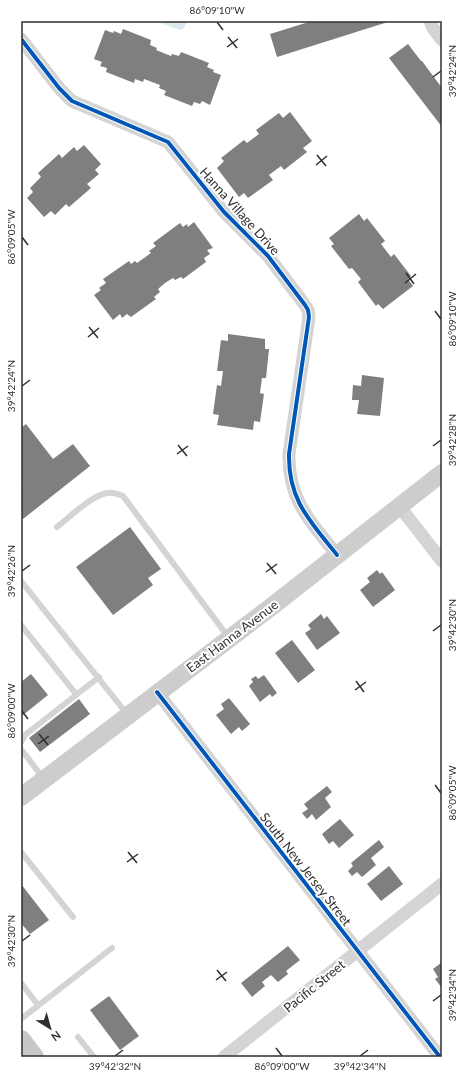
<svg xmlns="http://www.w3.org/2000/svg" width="463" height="1078" viewBox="0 0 463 1078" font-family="Lato,sans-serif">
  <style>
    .water { fill: #dce9ef }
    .building { fill: #7f7f7f }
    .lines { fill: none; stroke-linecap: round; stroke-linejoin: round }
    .service { stroke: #d4d4d4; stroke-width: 6 }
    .minor { stroke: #d4d4d4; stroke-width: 13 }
    .secondary { stroke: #cdcdcd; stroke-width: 18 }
    .primary { stroke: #c7c7c7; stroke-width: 20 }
    .cycleway-casing { stroke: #fff; stroke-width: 6 }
    .cycleway { stroke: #0057b8; stroke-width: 4 }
    .ticks { fill: none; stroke: #2f2f2f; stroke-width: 1.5 }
    .labels { text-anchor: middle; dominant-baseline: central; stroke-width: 4; stroke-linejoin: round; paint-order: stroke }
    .street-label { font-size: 13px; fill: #2f2f2f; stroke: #fff }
    .neatline { fill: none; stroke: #2f2f2f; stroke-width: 1.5 }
    .ticks-label { font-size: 10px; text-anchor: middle; fill: #2f2f2f }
  </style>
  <rect width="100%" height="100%" fill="#fff"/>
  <!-- water -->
  <path class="water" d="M155,21H187V22L184,28L180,30Z"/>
  <!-- building -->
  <path class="building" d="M312,21H391L277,57L270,34Z
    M123,29L151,40L150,45L157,48L156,50L171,56L172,54L179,56L181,52L209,63L207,67L214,70L213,72L221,75L210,105L202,101L200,104L194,102L192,106L164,95L166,91L159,88L160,85L144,79L143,82L135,79L134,83L106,72L107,68L100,66L102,62L94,59L105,30L113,33L114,31L121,34Z
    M408,44L421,61H422L442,88V127L389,58Z
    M290,112L312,141L303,148L307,152L284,170L281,166L269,175L273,180L248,198L244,193L239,197L217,168L224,161L221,158L244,140L247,143L259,134L256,130L279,113L283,118Z
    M84,145L101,164L95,170L99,174L87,184L91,188L69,207L66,204L55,215L51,211L44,217L27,198L33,192L30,188L41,177L38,173L59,154L62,158L74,147L77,151Z
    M359,214L364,221L367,218L385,241L381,244L391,257L394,254L411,276L408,279L413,286L383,309L378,304L376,306L358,282L361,279L352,268L349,269L331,246L334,244L329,238Z
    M194,222L213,248L207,250L210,254L204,258L206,262L183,279L181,277L175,280L173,278L165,283L158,289L160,292L154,297L156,299L131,317L127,314L122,318L120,314L113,320L94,295L101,290L99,288L106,283L103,279L129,261L131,264L135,261L137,263L151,253L149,251L156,246L153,243L180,223L183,227L187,224L188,227Z
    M228,334L265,339V349H269L266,378H262L260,393L264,394L260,422L254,421L253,430L217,425L219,415L213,414L217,385L221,386L223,371H217L221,340L228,341Z
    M362,375L384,378L380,416L357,414L359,400H352L353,385L361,386Z
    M26,424L53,459L73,444L90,466L23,519L21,516V484L23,483L21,481V428Z
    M130,527L161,569L148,578L153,585L113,615L76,567Z
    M377,570L380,574L382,572L395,590L373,607L360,590L370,582L367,578Z
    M321,614L324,619L327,616L340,633L317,650L305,633L311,629L308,625Z
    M292,640L315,670L298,683L275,653Z
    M31,674L48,695L23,715L21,713V682Z
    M264,675L277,693L272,697L270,694L260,702L249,686L253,682L251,679L256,676L258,679Z
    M229,698L250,724L242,731L239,727L231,734L216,715L224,709L221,704Z
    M79,699L90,714L40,752L29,738Z
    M327,786L332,792L325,798L331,807L316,820L312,814L307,819L302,813L308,809L304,804Z
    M340,819L354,835L339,848L333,841L329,844L322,834Z
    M379,840L384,847L371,858L376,865L362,877L357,872L352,876L348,871L353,866L351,863Z
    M389,866L403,884L381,901L367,884Z
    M21,884L49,920L30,934L21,923Z
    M288,946L300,960L286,971L288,974L278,982L271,975L262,982L265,986L252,997L241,983Z
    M442,962V988L435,979L438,977L433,969Z
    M109,996L139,1036L120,1050L90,1010Z"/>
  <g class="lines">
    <!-- service -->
    <path class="service" d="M57,527C70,517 92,495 107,493C113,492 118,494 123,496L229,638
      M21,581L127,714
      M21,625L76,694
      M21,742L25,735L99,677
      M21,749L43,778
      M21,852L73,917
      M21,983L38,1005
      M21,1019L112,948
      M78,1037L94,1057"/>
    <!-- minor -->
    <path class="minor" d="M430,21L433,28L442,40
      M21,39L59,88L72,101L168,142L224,212L268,256L305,305L308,310L309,317L289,454C288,500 310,521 337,555
      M400,507L442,561
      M157,692L440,1057
      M224,1057L442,884"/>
    <!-- secondary -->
    <path class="secondary" d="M21,797L271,607L442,473"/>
    <!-- primary -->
    <path class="primary" d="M21,1040L34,1057"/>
    <defs>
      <path id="cycleway" d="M21,39L59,88L72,101L168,142L224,212L268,256L305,305L308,310L309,317L289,454C288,500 310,521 337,555
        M157,692L440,1057"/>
    </defs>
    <!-- cycleway casing -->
    <use href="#cycleway" class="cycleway-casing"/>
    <!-- cycleway -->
    <use href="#cycleway" class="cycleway"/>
  </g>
  <!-- ticks -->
  <path class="ticks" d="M217,22L223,30M228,37L237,48M227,47L238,39M433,77L441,71M317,155L326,166M316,165L327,156M22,237L28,245M406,273L414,284M405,283L416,274M435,311L441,319M89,327L98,338M88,337L99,328M22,386L30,380M178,445L187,456M433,446L441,440M177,454L188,446M267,563L276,574M22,571L30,565M266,572L277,564M433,631L441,625M356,681L364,692M355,690L366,682M22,711L28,719M39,734L48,745M38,744L49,736M435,785L441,793M128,852L137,863M127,862L138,854M22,941L30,935M217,970L226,981M216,980L227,972M433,1001L441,995M276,1048L282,1056M115,1056L123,1050M360,1056L368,1050"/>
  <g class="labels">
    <!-- street labels -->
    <g class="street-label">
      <text transform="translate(240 211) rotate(48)">Hanna Village Drive</text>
      <text transform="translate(232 636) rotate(-37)">East Hanna Avenue</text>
      <text transform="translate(306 869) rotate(52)">South New Jersey Street</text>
      <text transform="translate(314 986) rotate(-39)">Pacific Street</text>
    </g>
  </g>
  <!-- border -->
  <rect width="463" height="1078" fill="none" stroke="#ffffff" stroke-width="44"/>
  <!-- north arrow -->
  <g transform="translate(50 1028) rotate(143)" stroke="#ffffff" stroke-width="3" paint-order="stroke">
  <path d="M0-3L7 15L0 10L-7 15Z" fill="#2f2f2f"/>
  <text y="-6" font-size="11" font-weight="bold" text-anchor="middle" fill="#2f2f2f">N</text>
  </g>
  <rect x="22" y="22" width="419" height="1034" class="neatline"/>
  <g class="ticks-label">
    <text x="217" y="14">86°09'10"W</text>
    <text transform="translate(452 71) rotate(-90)" y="4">39°42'24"N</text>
    <text transform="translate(11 237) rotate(-90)" y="4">86°09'05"W</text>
    <text transform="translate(452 319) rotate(-90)" y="4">86°09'10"W</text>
    <text transform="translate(11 386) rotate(-90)" y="4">39°42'24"N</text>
    <text transform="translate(452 440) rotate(-90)" y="4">39°42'28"N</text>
    <text transform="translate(11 571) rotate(-90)" y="4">39°42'26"N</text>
    <text transform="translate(452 625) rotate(-90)" y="4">39°42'30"N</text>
    <text transform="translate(11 711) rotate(-90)" y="4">86°09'00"W</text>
    <text transform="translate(452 793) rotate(-90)" y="4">86°09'05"W</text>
    <text transform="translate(11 941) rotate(-90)" y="4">39°42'30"N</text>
    <text transform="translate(452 995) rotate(-90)" y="4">39°42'34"N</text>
    <text x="115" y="1070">39°42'32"N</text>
    <text x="282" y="1070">86°09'00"W</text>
    <text x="360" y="1070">39°42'34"N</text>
  </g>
</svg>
